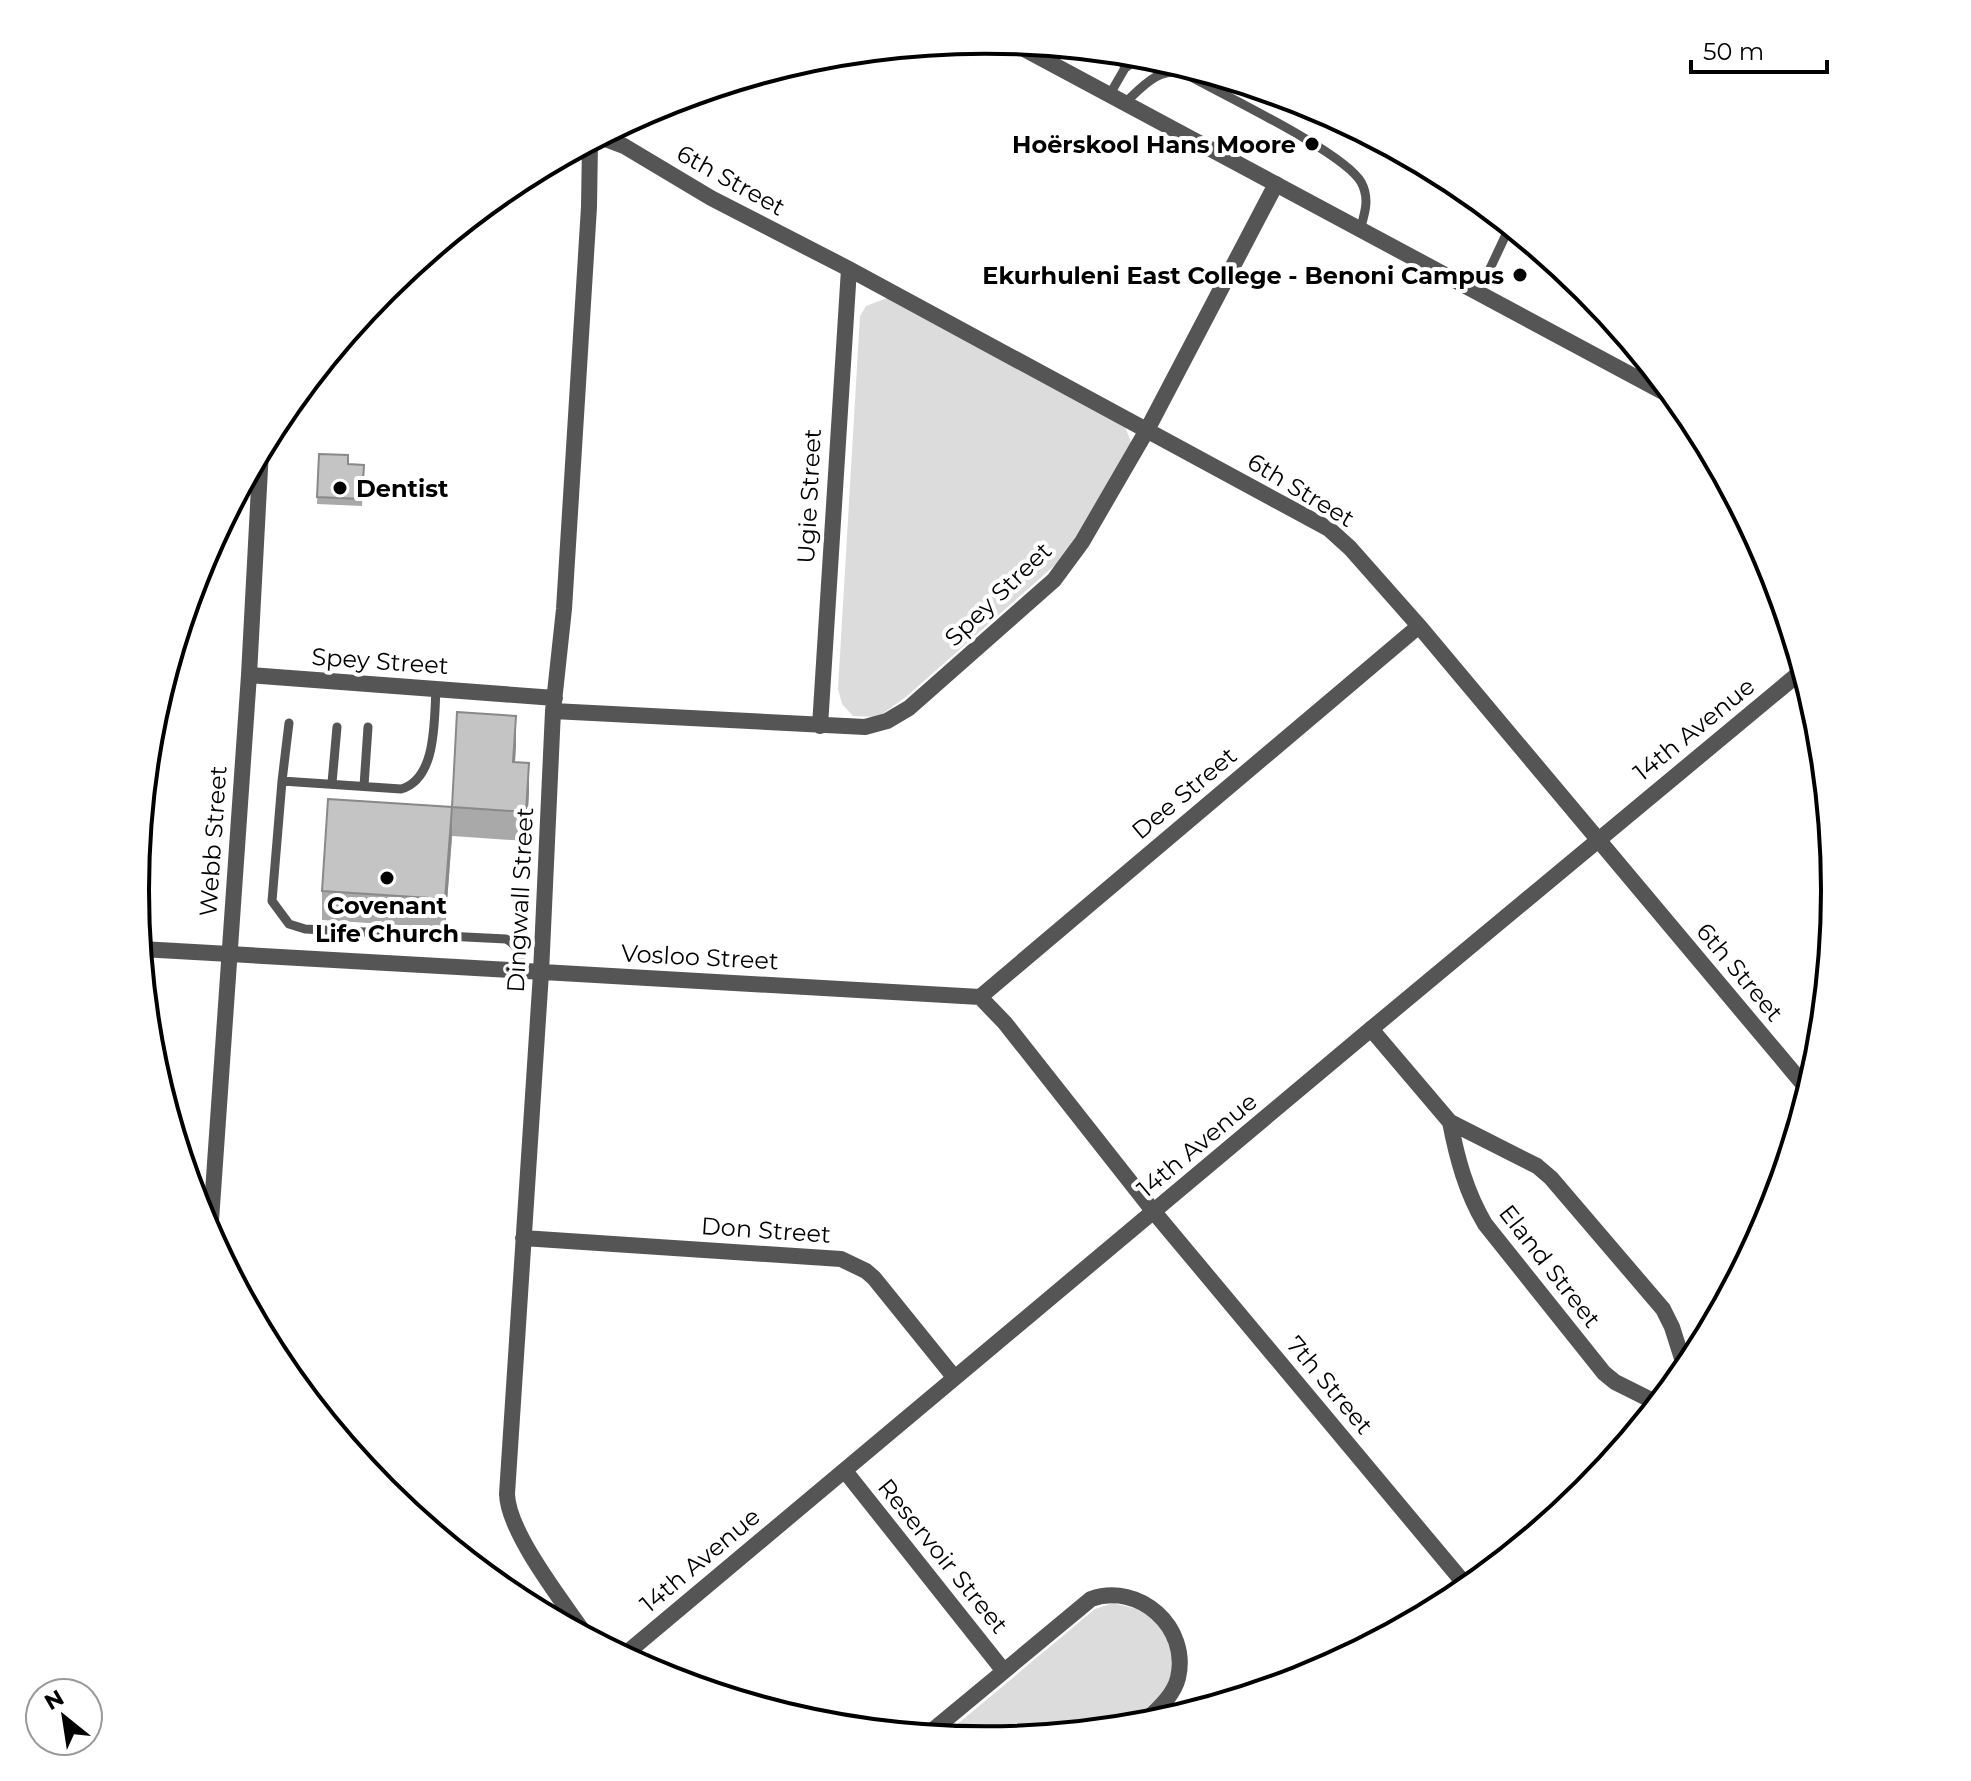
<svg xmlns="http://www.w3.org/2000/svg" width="1971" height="1781" viewBox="0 0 1971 1781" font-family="Montserrat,sans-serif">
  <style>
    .green { fill: #dcdcdc }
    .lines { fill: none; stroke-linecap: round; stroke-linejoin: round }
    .service { stroke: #555; stroke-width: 9 }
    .minor { stroke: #555; stroke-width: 16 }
    .tertiary { stroke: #555; stroke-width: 16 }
    .wall { fill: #a9a9a9 }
    .shaded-wall { fill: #898989 }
    .building { fill: #c4c4c4; stroke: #898989; stroke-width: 2 }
    .poi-dot { fill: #000; stroke: #fff; stroke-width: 3 }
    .labels { text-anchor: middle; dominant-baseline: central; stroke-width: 8; stroke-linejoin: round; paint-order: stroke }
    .poi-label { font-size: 24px; font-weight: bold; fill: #000; stroke: #fff; text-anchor: end }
    .street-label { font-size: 24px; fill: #000; stroke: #fff }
    .rim { fill: none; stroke: #000; stroke-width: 4 }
  </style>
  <rect width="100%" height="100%" fill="#fff"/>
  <!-- green -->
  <path class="green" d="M887,298L1124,424L1131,442L1063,558L907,696L878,717L853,716L842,704L838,689L860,316L866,306Z
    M1113,1603L1149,1612L1174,1645L1171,1685L1127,1727L985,1741L942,1737L1095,1609Z"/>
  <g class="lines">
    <!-- service -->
    <path class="service" d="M1119,53L1125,68
      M1110,94L1125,68L1142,56
      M1125,103C1142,87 1160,65 1186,74C1221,94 1344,152 1361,182C1370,198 1365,213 1360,230
      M1478,294L1510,226
      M436,689C434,720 437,779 401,789L282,781L272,901L289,924L305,929L506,939C520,946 521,958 521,971
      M282,781L289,723
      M332,783L337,727
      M364,786L368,727"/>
    <!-- minor -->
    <path class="minor" d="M600,137L624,146L711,198L849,269L1329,529L1350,548L1419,626L1809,1091
      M249,675L555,698
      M553,711L865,727L887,721L909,708L1054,580L1082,542L1147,430L1276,184
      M820,726L849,269
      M141,949L980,997L1005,1023L1154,1212L1469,1589
      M980,997L1419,626
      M1371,1029L1450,1122L1537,1166L1551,1178L1663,1309L1672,1327L1686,1371
      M1450,1122C1457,1158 1466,1192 1485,1224L1604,1373L1615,1382L1659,1404
      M523,1238L841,1259L866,1271L874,1278L954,1377
      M845,1471L1003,1670
      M587,1637C564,1603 508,1533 507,1494L541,973L553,711L564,609L589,207L590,142
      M927,1735L1091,1599C1139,1582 1190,1627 1178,1678C1173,1698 1154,1712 1140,1726"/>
    <!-- tertiary -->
    <path class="tertiary" d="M1013,43L1678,400
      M210,1235L249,675L261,450
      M623,1656L1371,1029L1803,670"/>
  </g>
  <!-- wall -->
  <path class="wall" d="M319,454L348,464L364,465L362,506L317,504Z
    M516,744L515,763L529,792L526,841L452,836V807Z
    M452,836L445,928L322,920V891Z"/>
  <!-- shaded-wall -->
  <path class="shaded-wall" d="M516,716V744L513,791V762Z
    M529,763V792L526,841V812Z
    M452,807V836L445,928V899Z"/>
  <!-- building -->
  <path class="building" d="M319,454L348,455V464L364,465L362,499L317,497Z
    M457,712L516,716L513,762L529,763L526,812L452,807Z
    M328,799L452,807L445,899L322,891Z"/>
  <!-- markers -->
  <g class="poi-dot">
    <circle cx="1312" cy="144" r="8"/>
    <circle cx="1520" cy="275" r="8"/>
    <circle cx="340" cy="488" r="8"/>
    <circle cx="387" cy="878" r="8"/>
  </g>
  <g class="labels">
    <!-- poi labels -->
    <g class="poi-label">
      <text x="1296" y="144">Hoërskool Hans Moore</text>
      <text x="1504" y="275">Ekurhuleni East College - Benoni Campus</text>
      <text x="356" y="488" text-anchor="start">Dentist</text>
      <text x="387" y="905" text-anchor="middle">Covenant<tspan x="387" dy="28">Life Church</tspan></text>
    </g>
    <!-- street labels -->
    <g class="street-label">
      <text transform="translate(731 180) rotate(29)">6th Street</text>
      <text transform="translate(1301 490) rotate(31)">6th Street</text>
      <text transform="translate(809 496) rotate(-87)">Ugie Street</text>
      <text transform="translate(998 594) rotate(-44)">Spey Street</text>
      <text transform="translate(380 661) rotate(4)">Spey Street</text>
      <text transform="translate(1694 729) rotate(-39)">14th Avenue</text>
      <text transform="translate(1184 793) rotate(-40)">Dee Street</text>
      <text transform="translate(213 841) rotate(-86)">Webb Street</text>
      <text transform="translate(520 900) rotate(-87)">Dingwall Street</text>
      <text transform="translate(700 957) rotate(3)">Vosloo Street</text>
      <text transform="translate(1740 972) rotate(50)">6th Street</text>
      <text transform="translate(1197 1145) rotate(-40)">14th Avenue</text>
      <text transform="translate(766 1230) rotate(4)">Don Street</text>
      <text transform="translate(1550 1266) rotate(52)">Eland Street</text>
      <text transform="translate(1330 1385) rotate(50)">7th Street</text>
      <text transform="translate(943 1556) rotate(51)">Reservoir Street</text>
      <text transform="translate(700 1560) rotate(-40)">14th Avenue</text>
    </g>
  </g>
  <!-- crop -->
  <path d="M0 0H1971V1781H0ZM149 890a836 836 0 1 1 1672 0a836 836 0 1 1-1672 0Z" fill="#fff" fill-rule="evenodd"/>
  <path class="rim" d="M149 890a836 836 0 1 1 1672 0a836 836 0 1 1-1672 0Z"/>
  <!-- north arrow -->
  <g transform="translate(64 1717) rotate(330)"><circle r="38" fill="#ffffff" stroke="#999999" stroke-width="2"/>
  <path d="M0-6L14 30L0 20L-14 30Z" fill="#000000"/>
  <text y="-12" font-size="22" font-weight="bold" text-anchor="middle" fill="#000000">N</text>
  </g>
  <!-- scale -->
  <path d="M1691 60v12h136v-12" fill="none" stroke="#000000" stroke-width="4"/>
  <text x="1703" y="60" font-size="24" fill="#000000" stroke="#ffffff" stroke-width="6" paint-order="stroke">50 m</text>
</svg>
